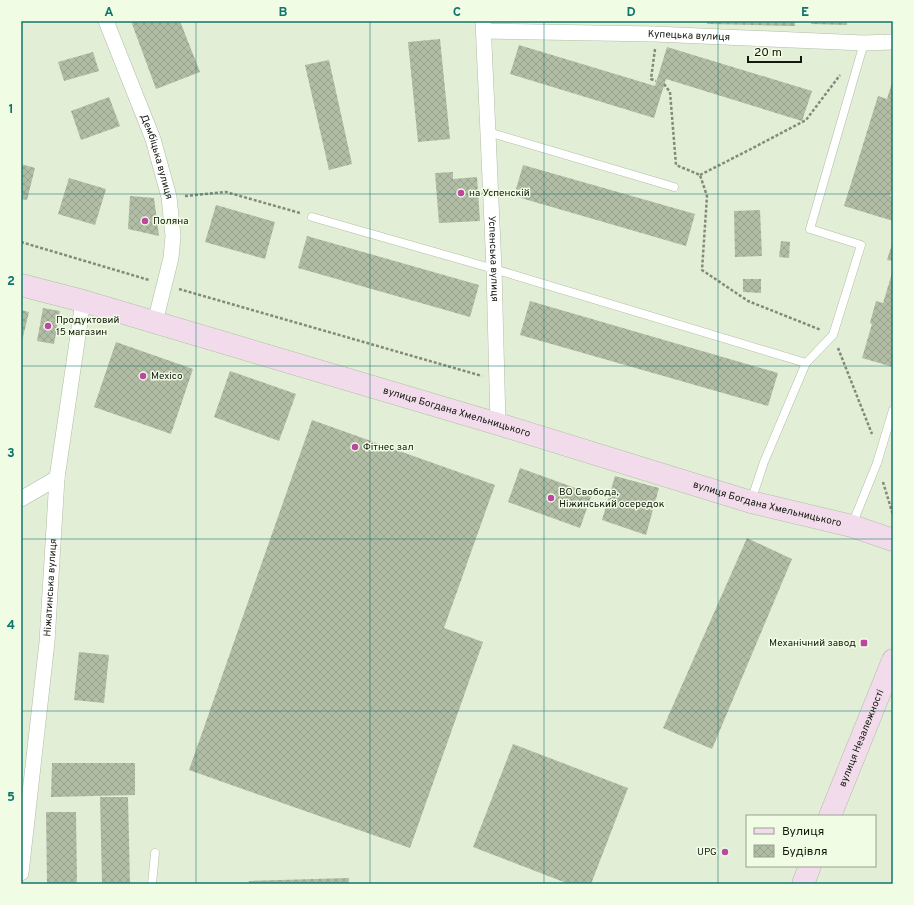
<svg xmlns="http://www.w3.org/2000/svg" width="914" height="905" viewBox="0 0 914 905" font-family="Overpass,sans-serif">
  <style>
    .building { fill: url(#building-cross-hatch) }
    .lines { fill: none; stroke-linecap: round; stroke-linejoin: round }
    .lane-casing { stroke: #b1bda6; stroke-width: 9 }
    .street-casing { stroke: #b1bda6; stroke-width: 16 }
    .secondary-casing { stroke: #b1bda6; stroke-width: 23 }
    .path { stroke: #828a79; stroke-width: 2.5; stroke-dasharray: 3 2; stroke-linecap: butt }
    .lane { stroke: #fff; stroke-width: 8 }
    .street { stroke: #fff; stroke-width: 15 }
    .secondary { stroke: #f2dcec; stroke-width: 22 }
    .grid { fill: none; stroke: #0f766e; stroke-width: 1; stroke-opacity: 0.55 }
    .poi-dot { fill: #bc47a0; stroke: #f0fce4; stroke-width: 1.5 }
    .labels { text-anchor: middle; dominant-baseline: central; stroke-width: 3; stroke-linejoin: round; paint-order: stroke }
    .street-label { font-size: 10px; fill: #14180f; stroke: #f0fce4 }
    .poi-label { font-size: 10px; fill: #14180f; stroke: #f0fce4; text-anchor: start }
    .neatline { fill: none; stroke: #0f766e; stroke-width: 1.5 }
    .grid-label { font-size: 13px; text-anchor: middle; font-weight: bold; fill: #0f766e }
  </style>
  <defs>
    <pattern id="building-cross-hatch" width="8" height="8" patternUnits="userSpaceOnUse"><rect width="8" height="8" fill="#b2bda6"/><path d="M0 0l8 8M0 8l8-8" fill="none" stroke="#98a28e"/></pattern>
  </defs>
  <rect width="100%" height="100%" fill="#e3eed6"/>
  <!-- building -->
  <path class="building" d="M131,21H180L200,72L156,89Z
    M707,21H795V26L707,24Z
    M811,21H847V25L811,24Z
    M440,39L450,139L418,142L408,42Z
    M519,45L655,86L667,47L812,91L802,121L666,79L654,118L510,74Z
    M93,52L99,71L64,81L58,62Z
    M329,60L352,164L329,170L305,65Z
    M893,79V187L890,196L893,197V221L844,206L878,96L887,99Z
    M109,97L120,126L81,140L71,111Z
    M21,164L35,168L27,200L21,199Z
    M523,165L695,214L686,246L514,196Z
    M453,172V179L477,177L480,221L439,223L435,173Z
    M69,178L106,189L95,225L58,214Z
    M130,196L154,198L159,236L128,229Z
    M216,205L275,222L265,259L205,242Z
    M760,210L762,256L735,257L734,211Z
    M307,236L479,285L470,317L298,268Z
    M781,241L790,242L789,258L779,257Z
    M893,241V261L887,260Z
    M893,270V367L862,358L872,324L870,323L876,301L883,303Z
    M743,279H761V293L743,292Z
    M530,301L778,373L768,406L520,335Z
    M43,308L60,311L54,344L37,341Z
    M21,310L29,312L22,341H21Z
    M116,342L193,369L171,434L94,407Z
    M230,371L296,394L279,441L214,417Z
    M312,420L495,485L444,628L483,642L410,848L189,770Z
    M520,468L592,494L580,528L508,502Z
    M615,476L659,488L646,535L602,520Z
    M747,538L792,559L712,749L663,728Z
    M79,652L109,655L104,703L74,700Z
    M513,744L628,788L591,884H569L473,847Z
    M52,763H135V795L51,797Z
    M100,797H128L130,884H102Z
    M46,812H76L77,884H47Z
    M349,878V884H249V881Z"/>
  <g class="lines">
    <defs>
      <path id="lane" d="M488,132L674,187
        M312,217L494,269L806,363
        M751,501L764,462L806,363L833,335L861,245L810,229L864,43
        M852,525L877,463L893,410
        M152,884L155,853"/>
      <g id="street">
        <path id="s1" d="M106,21L153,139L169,197L173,236L171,258L155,322"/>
        <path id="s2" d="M483,21L494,269L498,424"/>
        <path id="s3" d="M484,31L654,34L864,43L893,42"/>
        <path d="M21,499L57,478"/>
        <path id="s4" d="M21,873L47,642L57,478L83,301"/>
      </g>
      <g id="secondary">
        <path id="s5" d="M21,285L83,301L498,424L751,502L852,526L893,540"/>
        <path id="s6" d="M830,816L893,660"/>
        <path d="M803,884L810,866"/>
      </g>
    </defs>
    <!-- lane casing -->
    <use href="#lane" class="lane-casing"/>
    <!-- street casing -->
    <use href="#street" class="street-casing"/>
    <!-- secondary casing -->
    <use href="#secondary" class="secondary-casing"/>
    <!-- path -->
    <path class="path" d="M655,49L651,79L656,81
      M664,84L670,92L676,165L700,175L707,196L702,270L748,301L821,330
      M700,175L749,150L806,120L840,75
      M185,196L226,192L300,213
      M21,242L149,280
      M179,289L482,376
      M838,348L872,434
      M883,482L893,515"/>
    <!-- lane -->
    <use href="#lane" class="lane"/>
    <!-- street -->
    <use href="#street" class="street"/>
    <!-- secondary -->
    <use href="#secondary" class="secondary"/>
  </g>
  <!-- grid -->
  <path class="grid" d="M196,21V884M370,21V884M544,21V884M718,21V884M21,194H893M21,366H893M21,539H893M21,711H893"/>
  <!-- markers -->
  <g class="poi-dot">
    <circle cx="461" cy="193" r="4"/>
    <circle cx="145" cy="221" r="4"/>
    <circle cx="48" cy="326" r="4"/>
    <circle cx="143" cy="376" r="4"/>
    <circle cx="355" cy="447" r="4"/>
    <circle cx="551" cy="498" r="4"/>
    <rect x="860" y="639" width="8" height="8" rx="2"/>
    <circle cx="725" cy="852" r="4"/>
  </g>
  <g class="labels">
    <!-- street labels -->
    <g class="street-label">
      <text stroke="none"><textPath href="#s3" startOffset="205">Купецька вулиця</textPath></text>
      <text stroke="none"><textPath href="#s1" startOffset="145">Дембіцька вулиця</textPath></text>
      <text stroke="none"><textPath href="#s2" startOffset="238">Успенська вулиця</textPath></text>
      <text stroke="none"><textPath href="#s5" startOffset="454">вулиця Богдана Хмельницького</textPath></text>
      <text stroke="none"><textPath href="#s5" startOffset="778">вулиця Богдана Хмельницького</textPath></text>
      <text stroke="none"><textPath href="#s4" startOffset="287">Ніжатинська вулиця</textPath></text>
      <text stroke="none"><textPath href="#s6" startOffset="84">вулиця Незалежності</textPath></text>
    </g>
    <!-- poi labels -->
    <g class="poi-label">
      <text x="469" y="193">на Успенскій</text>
      <text x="153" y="221">Поляна</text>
      <text x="56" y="320">Продуктовий<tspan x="56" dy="12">15 магазин</tspan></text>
      <text x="151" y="376">Mexico</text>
      <text x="363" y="447">Фітнес зал</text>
      <text x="559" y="492">ВО Свобода,<tspan x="559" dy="12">Ніжинський осередок</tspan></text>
      <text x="856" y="643" text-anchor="end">Механічний завод</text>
      <text x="717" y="852" text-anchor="end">UPG</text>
    </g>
  </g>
  <!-- border -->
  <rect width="914" height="905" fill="none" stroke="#f0fce4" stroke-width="44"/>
  <!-- legend -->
  <rect x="746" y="815" width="130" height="52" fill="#f0fce4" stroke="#98a18f"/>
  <rect x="754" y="828" width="20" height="6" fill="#f2dcec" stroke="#98a18f"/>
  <text x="782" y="835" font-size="12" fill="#14180f">Вулиця</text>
  <rect x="754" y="845" width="20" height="12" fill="url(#building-cross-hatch)" stroke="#98a18f"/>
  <text x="782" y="855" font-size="12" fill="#14180f">Будівля</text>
  <!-- scale -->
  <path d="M748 56v6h53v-6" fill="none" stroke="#14180f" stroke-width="2"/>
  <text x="754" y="56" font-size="12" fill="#14180f" stroke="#f0fce4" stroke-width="3" paint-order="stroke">20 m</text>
  <rect x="22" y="22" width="870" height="861" class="neatline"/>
  <g class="grid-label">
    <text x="109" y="16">A</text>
    <text x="283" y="16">B</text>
    <text x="457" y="16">C</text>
    <text x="631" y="16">D</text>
    <text x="805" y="16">E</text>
    <text x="11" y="113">1</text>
    <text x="11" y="285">2</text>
    <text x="11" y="457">3</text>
    <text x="11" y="629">4</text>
    <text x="11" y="801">5</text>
  </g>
</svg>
